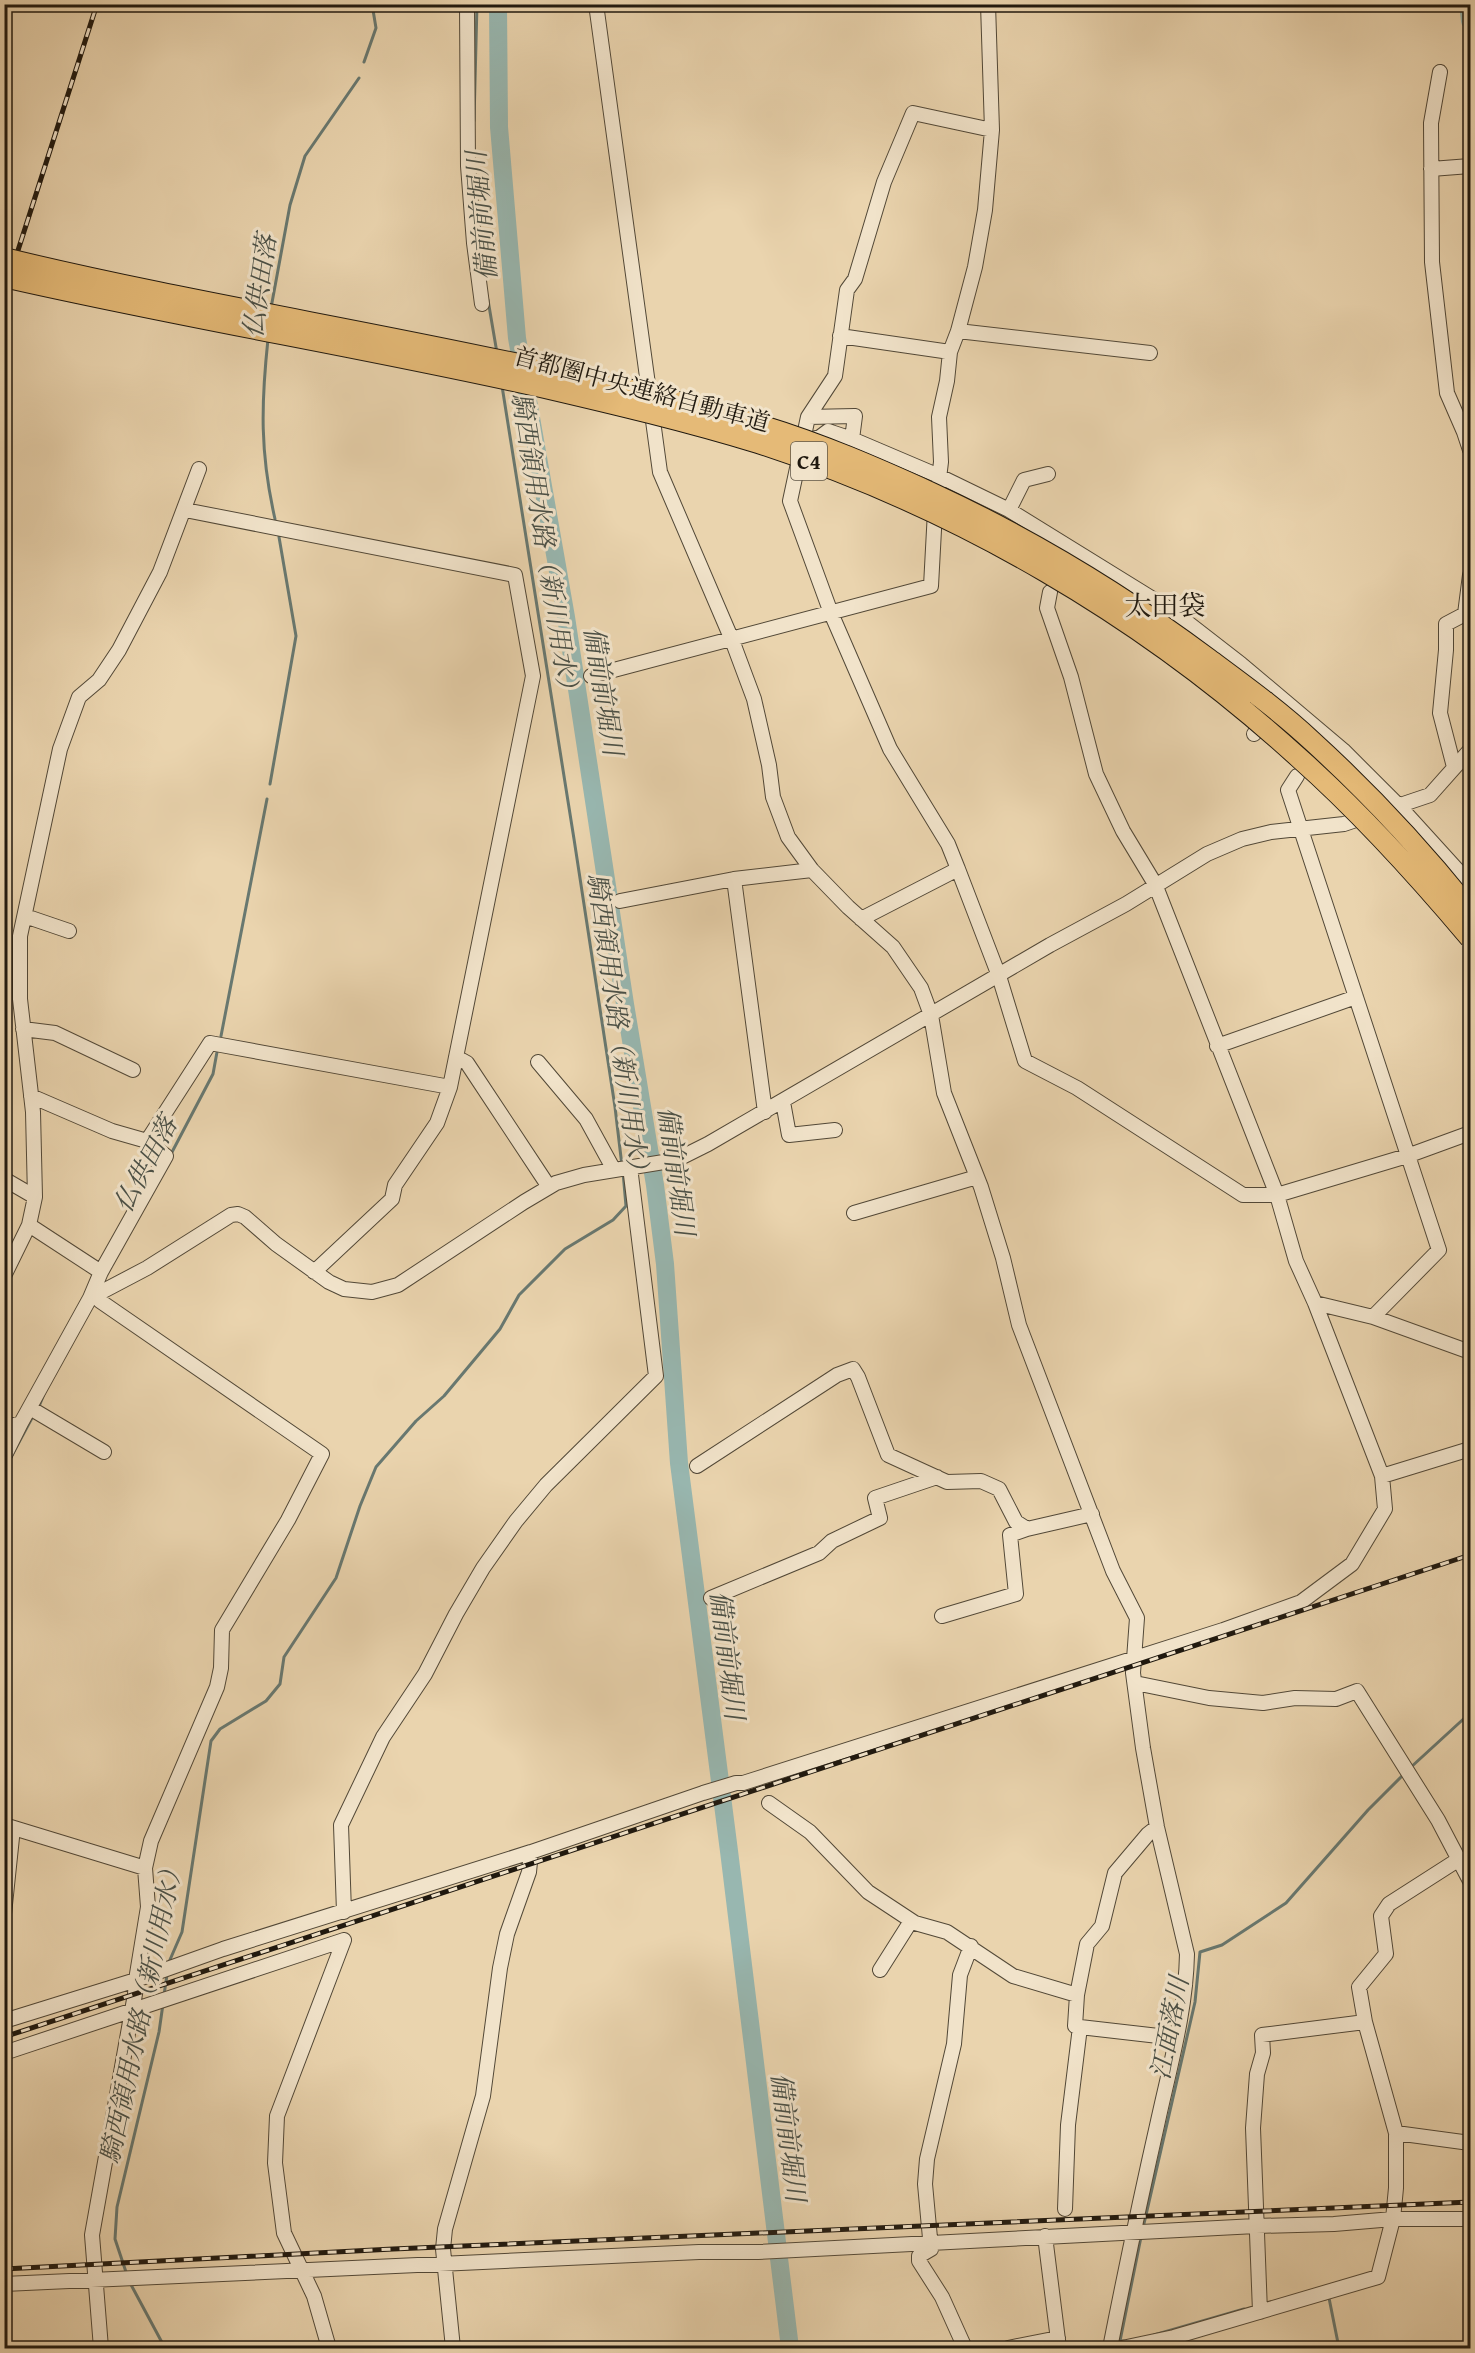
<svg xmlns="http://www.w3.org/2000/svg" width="1475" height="2353" viewBox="0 0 1475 2353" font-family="'Gentium Book Plus','Noto Serif JP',serif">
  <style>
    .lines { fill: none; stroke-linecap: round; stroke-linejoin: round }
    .stream { stroke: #687870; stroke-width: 3 }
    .river { stroke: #98b7b0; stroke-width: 18 }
    .minor-casing { stroke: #524837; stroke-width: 16 }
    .minor { stroke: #f1e3ca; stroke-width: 14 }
    .rail-casing { stroke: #20190f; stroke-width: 5 }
    .rail { stroke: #f1e3ca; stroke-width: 3; stroke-dasharray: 9; stroke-linecap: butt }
    .highway-bridge-casing { stroke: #20190f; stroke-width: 22; stroke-linecap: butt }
    .highway-bridge { stroke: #e5ba77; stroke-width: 20 }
    .labels { text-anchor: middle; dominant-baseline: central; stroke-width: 6; stroke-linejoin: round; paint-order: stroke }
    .shield { fill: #f1e3ca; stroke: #5f5647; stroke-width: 1.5 }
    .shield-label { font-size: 22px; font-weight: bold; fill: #20190f }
    .street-label { font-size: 24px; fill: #20190f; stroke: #f1e3ca }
    .water-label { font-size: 26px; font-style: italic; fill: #4a5047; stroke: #f1e3ca }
    .quarter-label { font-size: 27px; fill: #20190f; stroke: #f1e3ca }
  </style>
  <rect width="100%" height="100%" fill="#ead4ae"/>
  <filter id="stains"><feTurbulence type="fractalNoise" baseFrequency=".00333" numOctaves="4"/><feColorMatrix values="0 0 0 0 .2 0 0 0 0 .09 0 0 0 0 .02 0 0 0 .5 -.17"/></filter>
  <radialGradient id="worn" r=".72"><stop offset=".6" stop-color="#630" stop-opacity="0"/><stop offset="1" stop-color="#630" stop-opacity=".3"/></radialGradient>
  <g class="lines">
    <!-- stream -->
    <path class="stream" d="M364,62L376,28L372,4
      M474,121L477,4
      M479,226L485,273
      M488,300L497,353
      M271,308L290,205L305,156L359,78
      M268,339C261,405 260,453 275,519
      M502,386L574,839L615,1107L622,1166
      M270,784L296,636L279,537
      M221,1036L267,799
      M171,1154L213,1074L217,1052
      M40,1404L44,1394
      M4,1470L32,1418
      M1410,1768L1470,1713
      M169,1962L182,1932L211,1741L220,1729L266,1701L280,1684L284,1657L336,1578L360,1506L376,1467L416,1421L444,1396L500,1329L519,1295L565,1249L613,1220L626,1206L623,1172
      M164,1995L167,1975
      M1143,2228L1195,2002L1200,1952L1222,1945L1286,1903L1368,1810L1405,1773
      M127,2275L115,2239L117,2207L159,2032L163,2004
      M129,2281L165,2348
      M1325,2299L1329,2298L1339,2348
      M1154,2335L1244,2309
      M1124,2341H1120L1141,2237"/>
    <!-- river -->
    <path class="river" d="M498,4L499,127L517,338L566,617L625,1004L655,1185L665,1264L679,1463L729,1851L790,2348
      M1468,4L1470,21"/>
    <defs>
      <path id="minor" d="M467,4L468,166L474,243L482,304
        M596,4L660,472L732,640L754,699L769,765L773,797L788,837L812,870L848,907L893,947L921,988L931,1015L944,1093L981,1187L1003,1258L1019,1325L1113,1571L1137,1618L1133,1673L1143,1748L1157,1827L1187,1954C1186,2010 1170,2066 1158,2121C1141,2196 1125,2272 1110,2348
        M1440,72L1431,123L1432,262L1447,393L1464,432
        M1431,169L1470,166
        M958,331L1150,353
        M840,336L950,352
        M1470,430L1464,432L1470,450
        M852,439L939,476L1009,510L1174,612L1241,664L1343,750L1400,807L1470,884
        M805,441L820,437L828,431L852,439L855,416L808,417
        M185,510L515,575L533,676L450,1087
        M1009,510L1024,480L1048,474
        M1465,614L1470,575
        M591,676L931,586L935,511L941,462L939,417L947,381L950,352L958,331L975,267L985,210L992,130L988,4
        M1254,734L1280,702
        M1454,767L1440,713L1446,650V624L1465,614
        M1297,776L1288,790L1439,1250L1373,1317
        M958,869L948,844L890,749L831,613L790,501L808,417L835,376L847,290L855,279L884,182L913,113L992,130
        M734,879L765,1112
        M620,901L734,879L812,870
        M25,916L69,931
        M861,919L958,869L999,976L1025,1061L1077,1088L1243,1195H1277L1407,1156L1470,1133
        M23,1029L55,1033L133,1070
        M1217,1046L1356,997
        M456,1057L467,1063L549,1187
        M538,1062L586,1119L614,1170
        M31,1096L112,1131L147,1141L166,1156L101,1272L90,1298
        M783,1102L789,1135L835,1130
        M147,1141L210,1043L450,1087L437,1123L395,1185L392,1199L314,1272
        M4,1179L35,1197
        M854,1213L977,1177
        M29,1225L101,1272
        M4,1276L29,1225L35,1197L33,1112L20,999V936L60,749L79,697L99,680L119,650L160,572L199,469
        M97,1296L100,1301L322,1454L288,1520L222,1630L221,1668L217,1687L151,1841L145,1868L148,1907L136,1980L135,1994L92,2235L101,2348
        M1315,1303L1373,1317L1470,1352
        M30,1408L104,1452
        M4,1428L21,1423L90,1298L147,1268L231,1215L238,1214L245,1217L276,1244L329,1282L344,1289L372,1292L398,1285L524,1202L556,1183L584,1175L676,1160L708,1144L1050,945L1126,904L1207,854L1242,839L1271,832L1344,824L1430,795L1470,750
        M4,1457L21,1423
        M697,1466L837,1375L853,1369L858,1377L888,1455L947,1482L981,1481L999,1489L1016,1522L1027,1529L1092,1514
        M1382,1476L1470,1449
        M711,1598L819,1553L832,1541L880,1518L875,1498L937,1477
        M942,1616L1016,1594L1010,1535L1027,1529
        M1135,1683L1209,1698L1263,1703L1295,1698L1336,1699L1357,1691L1438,1820L1470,1881
        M769,1803L810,1832L868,1892L915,1923L947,1932L1013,1976L1077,1995
        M4,1825L145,1868
        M344,1912L341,1825L383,1737L425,1674L456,1614L483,1568L516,1521L546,1485L656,1376L630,1167
        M4,1914L13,1828
        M880,1970L911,1921
        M4,2021L136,1980L223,1949L531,1852L703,1793L736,1783H743L1223,1630L1301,1602L1352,1564L1385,1509L1382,1476L1315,1303L1296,1261L1277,1195L1155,884L1123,831L1096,774L1071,677L1047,608L1050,592
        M1080,2027L1176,2038
        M4,2053L344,1940
        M1396,2133L1470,2143
        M1065,2209L1068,2125L1080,2027L1075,2026L1077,1995L1087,1944L1102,1926L1115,1873L1148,1834L1157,1827
        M1045,2236L1059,2348
        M4,2284L699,2252H758L1256,2226L1334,2224L1393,2219H1470
        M1260,2312L1253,2128L1257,2074L1263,2053L1262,2035L1365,2022
        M329,2348L314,2296L284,2233L275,2163L277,2116L344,1940
        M453,2348L443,2249L445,2229L483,2096L500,1968L507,1934L529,1872L531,1852
        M965,2348L942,2297L919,2261V2256L931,2249L925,2184L927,2159L954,2044L960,1975L971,1946
        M1008,2348L1058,2338
        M1122,2348L1174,2337L1378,2277L1393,2219L1396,2188V2133L1365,2022L1359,1987L1386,1954L1381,1916L1389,1904L1453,1863L1470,1858"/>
    </defs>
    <!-- minor casing -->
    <use href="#minor" class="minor-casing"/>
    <!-- minor -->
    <use href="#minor" class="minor"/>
    <defs>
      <path id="rail" d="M4,294L97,4
        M4,2037L1470,1555
        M4,2269L393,2249L1470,2202"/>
    </defs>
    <!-- rail casing -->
    <use href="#rail" class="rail-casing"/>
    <!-- rail -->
    <use href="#rail" class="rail"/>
    <defs>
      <path id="highway-bridge" d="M4,258C256,319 515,351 763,426C822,444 877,468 932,493C1031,539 1122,594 1209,659C1244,685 1280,711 1312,741C1369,793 1422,850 1470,910
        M4,277C183,318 363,347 541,387C614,404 686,421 758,443C957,507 1145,617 1299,758C1361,813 1417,875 1470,938"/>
    </defs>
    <!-- highway-bridge casing -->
    <use href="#highway-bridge" class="highway-bridge-casing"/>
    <!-- highway-bridge -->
    <use href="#highway-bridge" class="highway-bridge"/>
  </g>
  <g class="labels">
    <!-- shield labels -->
    <rect class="shield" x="791" y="442" width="36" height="38" rx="4.5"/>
    <g class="shield-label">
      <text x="809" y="461">C4</text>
    </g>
    <!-- street labels -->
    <g class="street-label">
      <text transform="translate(642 389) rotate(15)">首都圏中央連絡自動車道</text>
    </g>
    <!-- water labels -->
    <g class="water-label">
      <text transform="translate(481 216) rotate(-95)">備前前堀川</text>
      <text transform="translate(259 286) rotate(-82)">仏供田落</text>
      <text transform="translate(546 547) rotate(81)">騎西領用水路（新川用水）</text>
      <text transform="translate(604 691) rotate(81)">備前前堀川</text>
      <text transform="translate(619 1028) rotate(82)">騎西領用水路（新川用水）</text>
      <text transform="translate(145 1164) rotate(-62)">仏供田落</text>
      <text transform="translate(677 1171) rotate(82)">備前前堀川</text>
      <text transform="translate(728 1655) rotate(83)">備前前堀川</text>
      <text transform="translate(141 2010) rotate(-78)">騎西領用水路（新川用水）</text>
      <text transform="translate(1169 2028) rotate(-79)">江面落川</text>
      <text transform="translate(789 2137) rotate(83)">備前前堀川</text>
    </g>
    <!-- quarter labels -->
    <g class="quarter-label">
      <text x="1165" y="605">太田袋</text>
    </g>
  </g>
  <!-- margin -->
  <rect width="1475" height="2353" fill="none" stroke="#ead4ae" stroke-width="24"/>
  <rect x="6" y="6" width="1463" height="2341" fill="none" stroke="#20190f" stroke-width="3"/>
  <rect x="12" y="12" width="1451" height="2329" fill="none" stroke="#20190f" stroke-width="1.5"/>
  <rect width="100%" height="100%" filter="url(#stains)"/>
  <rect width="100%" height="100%" fill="url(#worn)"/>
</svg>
